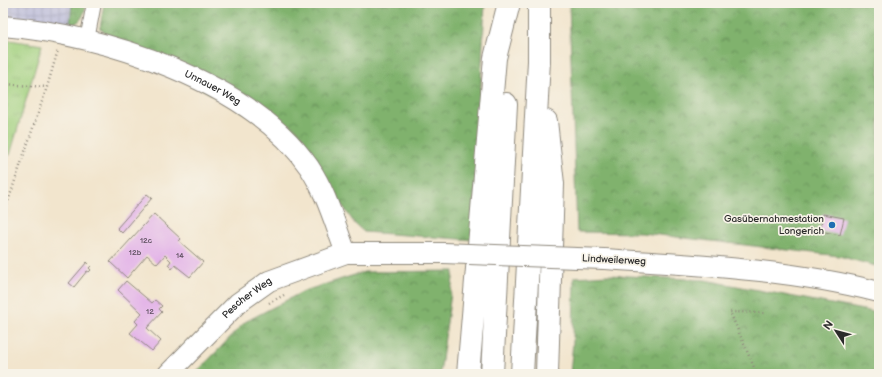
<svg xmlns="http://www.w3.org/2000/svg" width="882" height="377" viewBox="0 0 882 377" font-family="'Balsamiq Sans',sans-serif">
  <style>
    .industrial { fill: url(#industrial-grid) }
    .grass { fill: url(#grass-tufts); stroke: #667e54 }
    .forest { fill: url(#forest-crowns); stroke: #566e4c }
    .building { fill: #e1ade8 }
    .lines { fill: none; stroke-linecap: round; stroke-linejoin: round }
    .street-casing { stroke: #8e887c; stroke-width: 16 }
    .secondary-casing { stroke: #8e887c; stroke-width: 22 }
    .highway-casing { stroke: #8e887c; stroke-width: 24 }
    .path { stroke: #8e887c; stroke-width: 2.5; stroke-dasharray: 1 3; stroke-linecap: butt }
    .street { stroke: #fff; stroke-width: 14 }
    .secondary { stroke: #fff; stroke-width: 20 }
    .highway { stroke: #fff; stroke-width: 22 }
    .secondary-bridge-casing { stroke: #8e887c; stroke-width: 22; stroke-linecap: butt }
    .secondary-bridge { stroke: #fff; stroke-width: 20 }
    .poi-dot { fill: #1f6fb2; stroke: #f7f3e8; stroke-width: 1.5 }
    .labels { text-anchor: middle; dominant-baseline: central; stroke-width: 3.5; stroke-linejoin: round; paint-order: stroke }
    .number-label { font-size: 8px; fill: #584c5a }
    .street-label { font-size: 10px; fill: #2b2b2b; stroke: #f7f3e8 }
    .poi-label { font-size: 10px; fill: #2b2b2b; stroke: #f7f3e8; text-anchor: end }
  </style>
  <defs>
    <pattern id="industrial-grid" width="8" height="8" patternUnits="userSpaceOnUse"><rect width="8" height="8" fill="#c2c2dc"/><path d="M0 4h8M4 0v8" fill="none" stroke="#a7a7bd"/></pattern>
    <pattern id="grass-tufts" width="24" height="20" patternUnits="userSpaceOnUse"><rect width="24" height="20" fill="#a1d07e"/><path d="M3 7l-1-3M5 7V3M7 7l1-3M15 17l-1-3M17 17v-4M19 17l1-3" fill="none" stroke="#8bb36d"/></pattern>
    <pattern id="forest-crowns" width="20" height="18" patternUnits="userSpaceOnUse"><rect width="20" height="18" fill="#80b26d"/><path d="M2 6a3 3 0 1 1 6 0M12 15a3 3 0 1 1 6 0" fill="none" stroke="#69915a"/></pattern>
  </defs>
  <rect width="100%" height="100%" fill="#f7f3e8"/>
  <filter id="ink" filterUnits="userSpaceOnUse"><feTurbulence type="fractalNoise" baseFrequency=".025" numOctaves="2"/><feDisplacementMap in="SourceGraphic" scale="8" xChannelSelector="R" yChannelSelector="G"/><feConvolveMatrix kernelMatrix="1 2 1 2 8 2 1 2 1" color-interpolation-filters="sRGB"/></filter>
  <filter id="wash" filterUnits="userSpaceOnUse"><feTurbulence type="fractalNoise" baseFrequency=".012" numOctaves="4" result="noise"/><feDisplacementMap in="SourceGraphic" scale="16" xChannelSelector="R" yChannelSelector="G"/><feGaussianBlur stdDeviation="0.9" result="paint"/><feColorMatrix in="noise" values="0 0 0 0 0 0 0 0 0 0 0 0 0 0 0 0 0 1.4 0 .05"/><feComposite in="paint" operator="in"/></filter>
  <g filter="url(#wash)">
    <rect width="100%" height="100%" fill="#f2e5cd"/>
    <!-- industrial -->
    <path class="industrial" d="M3,3H72L70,25L3,18Z"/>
    <!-- grass -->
    <path class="grass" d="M3,39L42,45L10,155L3,154Z"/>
    <!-- forest -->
    <path class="forest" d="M72,3H87C84,14 82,23 70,25Z
      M104,3H485L473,240L364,232L355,224L314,164L295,140L111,39L100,28Z
      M569,3H879V267L839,256L642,233L577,232Z
      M454,271L440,374H195L245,322L304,291L364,272Z
      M608,275L705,280L879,313V374H570L573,342L574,277Z"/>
    <g id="blocks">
      <!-- building -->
      <path class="building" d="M147,194L152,198L122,233L117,228Z
        M154,214L181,239L179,241L203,262L190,277L175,265L172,269L168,265L171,261L165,255L157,264L147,255L127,278L110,262Z
        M823,214L844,218L840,235L820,231Z
        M87,262L91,266L89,268L91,270L89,272L87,271L74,287L69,283Z
        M126,281L152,303L155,300L162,306L159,309L162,312L147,328L161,341L152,351L130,333L138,324L135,321L142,313L118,290Z"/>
    </g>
  </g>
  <g filter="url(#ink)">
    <use href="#blocks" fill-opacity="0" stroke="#8e887c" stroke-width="1"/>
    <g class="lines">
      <defs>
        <path id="street" d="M87,40L94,3"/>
        <g id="secondary">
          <path id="s1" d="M3,26C102,34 250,81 309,167C327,194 334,222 346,253"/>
          <path d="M604,259C696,265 789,269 879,292"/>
          <path id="s2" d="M168,374L238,303L269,281L346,253H443"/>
        </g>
        <path id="highway" d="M546,121L553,184L547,374
          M468,374L495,58L509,3
          M492,374L506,104
          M522,374L539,61V3"/>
      </defs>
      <!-- street casing -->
      <use href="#street" class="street-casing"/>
      <!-- secondary casing -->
      <use href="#secondary" class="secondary-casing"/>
      <!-- highway casing -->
      <use href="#highway" class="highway-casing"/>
      <!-- path -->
      <path class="path" d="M3,84L47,87
        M3,216L47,87L58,50
        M269,303L284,295
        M757,374L730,312L766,313"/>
      <!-- street -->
      <use href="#street" class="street"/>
      <!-- secondary -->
      <use href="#secondary" class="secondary"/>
      <!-- highway -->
      <use href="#highway" class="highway"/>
      <defs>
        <path id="secondary-bridge" d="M443,253L604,259"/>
      </defs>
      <!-- secondary-bridge casing -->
      <use href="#secondary-bridge" class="secondary-bridge-casing"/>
      <!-- secondary-bridge -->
      <use href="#secondary-bridge" class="secondary-bridge"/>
    </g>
  </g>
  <!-- markers -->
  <circle class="poi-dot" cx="832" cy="225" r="4"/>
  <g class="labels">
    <!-- number labels -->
    <g class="number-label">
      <text x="146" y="240">12c</text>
      <text x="135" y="252">12b</text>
      <text x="180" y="255">14</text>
      <text x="150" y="311">12</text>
    </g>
    <!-- street labels -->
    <g class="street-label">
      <text stroke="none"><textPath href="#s1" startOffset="220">Unnauer Weg</textPath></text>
      <text transform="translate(614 260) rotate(3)">Lindweilerweg</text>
      <text stroke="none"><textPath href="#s2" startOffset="110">Pescher Weg</textPath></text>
    </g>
    <!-- poi labels -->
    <g class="poi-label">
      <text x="824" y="219">Gasübernahmestation<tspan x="824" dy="12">Longerich</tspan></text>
    </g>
  </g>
  <!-- margin -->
  <rect width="882" height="377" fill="none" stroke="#f7f3e8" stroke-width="16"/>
  <!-- north arrow -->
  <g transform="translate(836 331) rotate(306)" stroke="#f7f3e8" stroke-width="3" paint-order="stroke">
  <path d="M0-3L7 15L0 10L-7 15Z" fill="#2b2b2b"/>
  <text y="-6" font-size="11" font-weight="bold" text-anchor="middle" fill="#2b2b2b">N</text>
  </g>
</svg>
